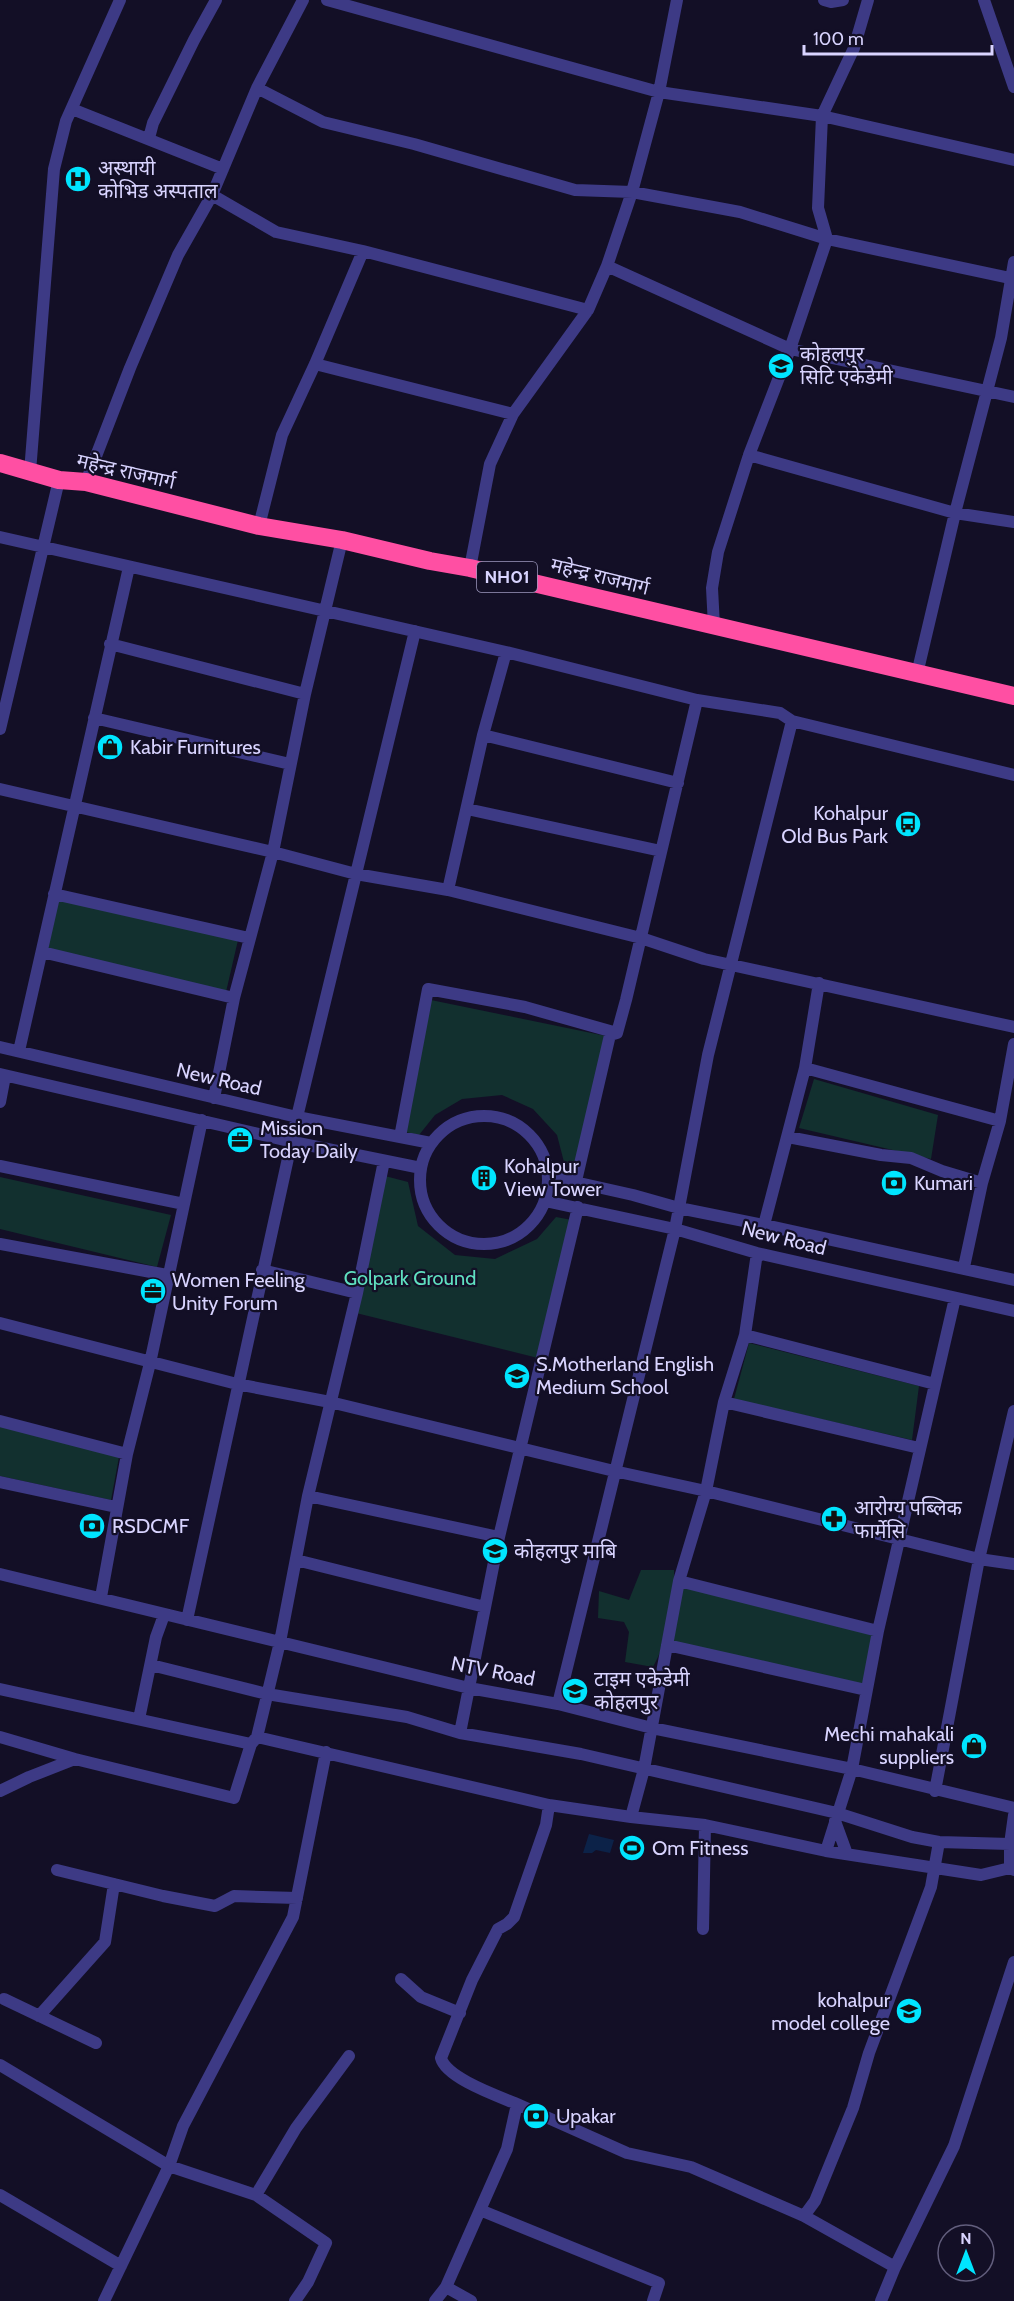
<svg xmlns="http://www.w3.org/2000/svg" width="1014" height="2301" viewBox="0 0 1014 2301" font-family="Cabin,'Noto Sans Devanagari',sans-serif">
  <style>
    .green { fill: #12302f }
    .water { fill: #0c2248 }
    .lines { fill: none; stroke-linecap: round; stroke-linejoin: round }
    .street { stroke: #3d3a85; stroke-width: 12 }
    .highway { stroke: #ff4fa3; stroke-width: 18 }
    .labels { text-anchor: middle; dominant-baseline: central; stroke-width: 4.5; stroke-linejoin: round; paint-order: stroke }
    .shield { fill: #130f26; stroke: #9e99be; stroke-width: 1.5 }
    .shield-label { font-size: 18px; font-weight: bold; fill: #d9d4ff }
    .poi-label { font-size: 20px; fill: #d9d4ff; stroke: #130f26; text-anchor: start }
    .street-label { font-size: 20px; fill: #d9d4ff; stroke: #130f26 }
    .park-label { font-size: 20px; fill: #5fe0c0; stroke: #130f26 }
  </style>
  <rect width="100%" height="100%" fill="#130f26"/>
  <!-- green -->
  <path class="green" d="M57,897L238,940L226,992L46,948Z
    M426,999L606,1036L573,1176L565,1166L557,1135L533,1109L502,1095L462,1099L435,1115L419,1135L401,1131Z
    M814,1079L938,1115L931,1159L799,1128Z
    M385,1176L408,1182L418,1226L455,1255L495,1259L537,1239L556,1217L572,1220L542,1359L352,1312Z
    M0,1177L171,1215L157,1267L0,1229Z
    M749,1343L919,1386L912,1440L734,1399Z
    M0,1426L119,1457L111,1500L0,1476Z
    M641,1570H674C675,1602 669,1639 653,1667L625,1662L629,1632L624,1622L598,1618L599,1591L629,1600Z
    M682,1584L875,1633L865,1686L671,1645Z"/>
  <!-- water -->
  <path class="water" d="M589,1834L614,1840L610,1853L596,1850L592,1853H583Z"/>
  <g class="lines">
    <!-- street -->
    <path class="street" d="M327,0L659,92L822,116L1014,160
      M824,0L831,2L843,0
      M984,0L1014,87
      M257,88L323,122L414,144L575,190L632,192L740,212L827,239L1014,279
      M72,109L223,169
      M149,138L153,123L194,40L216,0
      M212,195L276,232L363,251L588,310
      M607,266L790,349L1014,397
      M315,364L513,414
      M749,455L955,513L1014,522
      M30,472L54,169L66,121L120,0
      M86,482L130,368L178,255L212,195L257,88L303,0
      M259,526L282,435L315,364L363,251
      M0,537L506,652L697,700L780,713L792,721L1014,775
      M470,568L490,464L513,414L588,310L607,266L632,192L659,92L677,0
      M714,626L712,588L718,552L749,455L790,349L827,239L818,208L822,116L854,48L868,0
      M110,644L305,694
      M917,674L955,513L1001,338L1014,262
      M94,718L290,764
      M0,729L59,480
      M483,735L678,783
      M0,789L273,852L356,874L448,890L641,938L704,959L1014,1027
      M467,809L661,851
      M448,890L483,735L506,652
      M54,894L249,938
      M42,952L234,998
      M0,1047L297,1117L431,1143
      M19,1051L129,567
      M805,1068L1000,1121
      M0,1074L293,1142L421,1168
      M214,1098L234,998L273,852L305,694L342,540
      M0,1102L5,1076
      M420 1180a64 64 0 1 1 128 0a64 64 0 1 1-128 0Z
      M400,1137L428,989L525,1007L617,1033
      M788,1137L881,1155L911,1158L942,1171L982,1183
      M0,1166L184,1204
      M548,1176L633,1195L679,1208L764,1225L1014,1280
      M576,1181L610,1035L617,1033L626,1000L697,700
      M545,1201L675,1229L757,1253L1014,1311
      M764,1225L805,1068L819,983
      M0,1244L167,1275
      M964,1267L982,1183L1000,1121L1014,1044
      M262,1270L357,1293
      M0,1323L237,1384L330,1402L614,1471L706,1491L979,1559L1014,1564
      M745,1335L935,1384
      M724,1402L919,1448
      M0,1421L127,1454
      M0,1482L116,1507
      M308,1496L499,1537
      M296,1560L485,1607
      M0,1574L469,1688L558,1704L652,1728L852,1769L1014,1808
      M679,1581L878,1631
      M101,1597L127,1454L150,1363L202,1120
      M187,1620L297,1117L415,631
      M667,1645L866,1690
      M151,1665L267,1694L407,1717L460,1733L581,1754L837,1813L912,1837L939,1842L1010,1844V1868L1014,1870
      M0,1689L251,1744
      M558,1704L675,1229L708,1055L792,721
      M139,1719L156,1637L164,1615
      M460,1733L499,1537L578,1207
      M0,1737L75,1759L234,1798L251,1744L257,1737L280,1642L308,1496L357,1293L384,1161
      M257,1737L549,1805L631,1817L705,1825L826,1851L981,1875L1010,1868
      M0,1791L29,1777L75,1759
      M935,1791L979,1559L1014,1411
      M631,1817L644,1769L679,1581L706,1491L724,1402L745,1335L757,1253
      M835,1821L847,1854
      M1010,1844L1014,1815
      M826,1851L852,1769L878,1631L955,1298
      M57,1870L163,1896L215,1906L234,1896L297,1898
      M703,1929L705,1825
      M401,1979L421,1997L460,2013
      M4,1999L96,2043
      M39,2016L105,1942L114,1884
      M0,2065L169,2166L256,2195L326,2243L308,2282L295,2301
      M517,2104C498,2096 446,2078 441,2058L472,1980L498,1929L507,1924L514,1917L546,1825L549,1805
      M0,2195L121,2266
      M256,2195L296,2128L349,2056
      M480,2210L659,2283L653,2301
      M804,2216L815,2201L853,2108L869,2053L931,1887L939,1842
      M446,2287L471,2301
      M104,2301L169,2166L183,2126L293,1917L326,1752
      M435,2301L446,2287L507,2149L517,2104L627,2153L691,2167L804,2216L895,2267
      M881,2301L895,2267L954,2146L1014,1962"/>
    <!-- highway -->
    <path class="highway" d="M0,463L59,480L86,482L259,526L342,540L430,561L470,568L1014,696"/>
  </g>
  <!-- icons -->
  <defs>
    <symbol id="hospital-disc" viewBox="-11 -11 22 22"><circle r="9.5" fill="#00e5ff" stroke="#130f26"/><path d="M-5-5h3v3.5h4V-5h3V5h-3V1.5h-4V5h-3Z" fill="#111"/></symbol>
    <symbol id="school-disc" viewBox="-11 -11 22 22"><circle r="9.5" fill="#00e5ff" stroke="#130f26"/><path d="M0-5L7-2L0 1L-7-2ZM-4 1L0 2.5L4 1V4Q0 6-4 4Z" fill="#111"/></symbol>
    <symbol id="shop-disc" viewBox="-11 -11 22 22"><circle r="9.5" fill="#00e5ff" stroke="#130f26"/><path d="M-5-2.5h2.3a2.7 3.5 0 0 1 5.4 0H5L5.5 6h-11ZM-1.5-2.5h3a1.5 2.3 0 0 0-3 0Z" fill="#111"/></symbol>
    <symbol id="bus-disc" viewBox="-11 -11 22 22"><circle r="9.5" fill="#00e5ff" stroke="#130f26"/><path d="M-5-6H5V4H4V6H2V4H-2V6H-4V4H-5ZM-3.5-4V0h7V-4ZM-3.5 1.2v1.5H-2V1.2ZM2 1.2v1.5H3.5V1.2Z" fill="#111"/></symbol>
    <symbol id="office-disc" viewBox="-11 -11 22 22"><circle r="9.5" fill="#00e5ff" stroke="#130f26"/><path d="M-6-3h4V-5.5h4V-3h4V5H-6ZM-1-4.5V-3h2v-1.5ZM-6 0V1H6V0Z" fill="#111"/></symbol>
    <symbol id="building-disc" viewBox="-11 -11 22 22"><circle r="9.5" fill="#00e5ff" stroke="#130f26"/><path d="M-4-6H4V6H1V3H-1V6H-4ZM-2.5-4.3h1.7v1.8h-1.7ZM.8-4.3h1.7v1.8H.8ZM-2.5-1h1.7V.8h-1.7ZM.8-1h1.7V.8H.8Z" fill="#111"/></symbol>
    <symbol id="bank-disc" viewBox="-11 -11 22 22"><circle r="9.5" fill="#00e5ff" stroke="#130f26"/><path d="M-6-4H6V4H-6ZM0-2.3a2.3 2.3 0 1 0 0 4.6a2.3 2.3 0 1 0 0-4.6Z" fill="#111"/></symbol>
    <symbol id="pharmacy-disc" viewBox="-11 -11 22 22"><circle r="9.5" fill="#00e5ff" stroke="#130f26"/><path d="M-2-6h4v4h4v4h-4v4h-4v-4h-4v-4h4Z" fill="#111"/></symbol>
    <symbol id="stadium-disc" viewBox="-11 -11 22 22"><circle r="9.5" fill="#00e5ff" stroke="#130f26"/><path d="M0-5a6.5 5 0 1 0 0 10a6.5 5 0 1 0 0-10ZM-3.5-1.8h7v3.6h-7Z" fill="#111"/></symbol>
  </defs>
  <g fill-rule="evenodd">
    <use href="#hospital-disc" x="63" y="164" width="30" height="30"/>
    <use href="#school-disc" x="766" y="351" width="30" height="30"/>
    <use href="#shop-disc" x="95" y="732" width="30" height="30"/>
    <use href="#bus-disc" x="893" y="809" width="30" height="30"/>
    <use href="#office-disc" x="225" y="1125" width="30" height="30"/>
    <use href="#building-disc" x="469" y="1163" width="30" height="30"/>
    <use href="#bank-disc" x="879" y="1168" width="30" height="30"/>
    <use href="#office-disc" x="138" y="1276" width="30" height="30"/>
    <use href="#school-disc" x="502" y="1361" width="30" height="30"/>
    <use href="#pharmacy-disc" x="819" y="1504" width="30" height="30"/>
    <use href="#bank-disc" x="77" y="1511" width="30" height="30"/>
    <use href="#school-disc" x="480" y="1536" width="30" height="30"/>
    <use href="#school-disc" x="560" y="1676" width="30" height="30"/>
    <use href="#shop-disc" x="959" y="1731" width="30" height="30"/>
    <use href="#stadium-disc" x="617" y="1833" width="30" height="30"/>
    <use href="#school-disc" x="894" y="1996" width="30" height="30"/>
    <use href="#bank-disc" x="521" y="2101" width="30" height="30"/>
  </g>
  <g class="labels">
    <!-- shield labels -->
    <rect class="shield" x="477" y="562" width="60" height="30" rx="4.5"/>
    <g class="shield-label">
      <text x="507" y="577">NH01</text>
    </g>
    <!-- poi labels -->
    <g class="poi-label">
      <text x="98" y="168">अस्थायी<tspan x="98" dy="23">कोभिड अस्पताल</tspan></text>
      <text x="800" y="354">कोहलपुर<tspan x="800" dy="23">सिटि एकेडेमी</tspan></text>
      <text x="130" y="747">Kabir Furnitures</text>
      <text x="888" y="813" text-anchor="end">Kohalpur<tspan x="888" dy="23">Old Bus Park</tspan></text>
      <text x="260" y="1128">Mission<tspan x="260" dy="23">Today Daily</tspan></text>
      <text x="504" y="1166">Kohalpur<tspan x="504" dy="23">View Tower</tspan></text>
      <text x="914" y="1183">Kumari</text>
      <text x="172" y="1280">Women Feeling<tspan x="172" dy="23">Unity Forum</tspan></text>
      <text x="536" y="1364">S.Motherland English<tspan x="536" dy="23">Medium School</tspan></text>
      <text x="854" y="1508">आरोग्य पब्लिक<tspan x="854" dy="23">फार्मेसि</tspan></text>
      <text x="112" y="1526">RSDCMF</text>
      <text x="514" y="1551">कोहलपुर माबि</text>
      <text x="594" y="1679">टाइम एकेडेमी<tspan x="594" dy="23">कोहलपुर</tspan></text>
      <text x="954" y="1734" text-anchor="end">Mechi mahakali<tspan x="954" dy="23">suppliers</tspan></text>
      <text x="652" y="1848">Om Fitness</text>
      <text x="890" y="2000" text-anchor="end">kohalpur<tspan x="890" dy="23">model college</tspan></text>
      <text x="556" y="2116">Upakar</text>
    </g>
    <!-- street labels -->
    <g class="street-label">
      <text transform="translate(126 471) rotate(13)">महेन्द्र राजमार्ग</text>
      <text transform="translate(600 576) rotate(14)">महेन्द्र राजमार्ग</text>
      <text transform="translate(219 1079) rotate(13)">New Road</text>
      <text transform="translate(784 1238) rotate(14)">New Road</text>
      <text transform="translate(493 1671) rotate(11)">NTV Road</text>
    </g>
    <!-- park labels -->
    <g class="park-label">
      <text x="410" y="1278">Golpark Ground</text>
    </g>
  </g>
  <!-- north arrow -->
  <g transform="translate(966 2253)"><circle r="28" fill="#130f26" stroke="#625e7d" stroke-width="1.5"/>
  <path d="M0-4.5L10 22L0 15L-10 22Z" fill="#00e5ff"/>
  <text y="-9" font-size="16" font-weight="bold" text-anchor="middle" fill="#d9d4ff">N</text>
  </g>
  <!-- scale -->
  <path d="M804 45v9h188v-9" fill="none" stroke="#d9d4ff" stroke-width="3"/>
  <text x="813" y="45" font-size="18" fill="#d9d4ff" stroke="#130f26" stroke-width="4.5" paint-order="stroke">100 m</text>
</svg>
